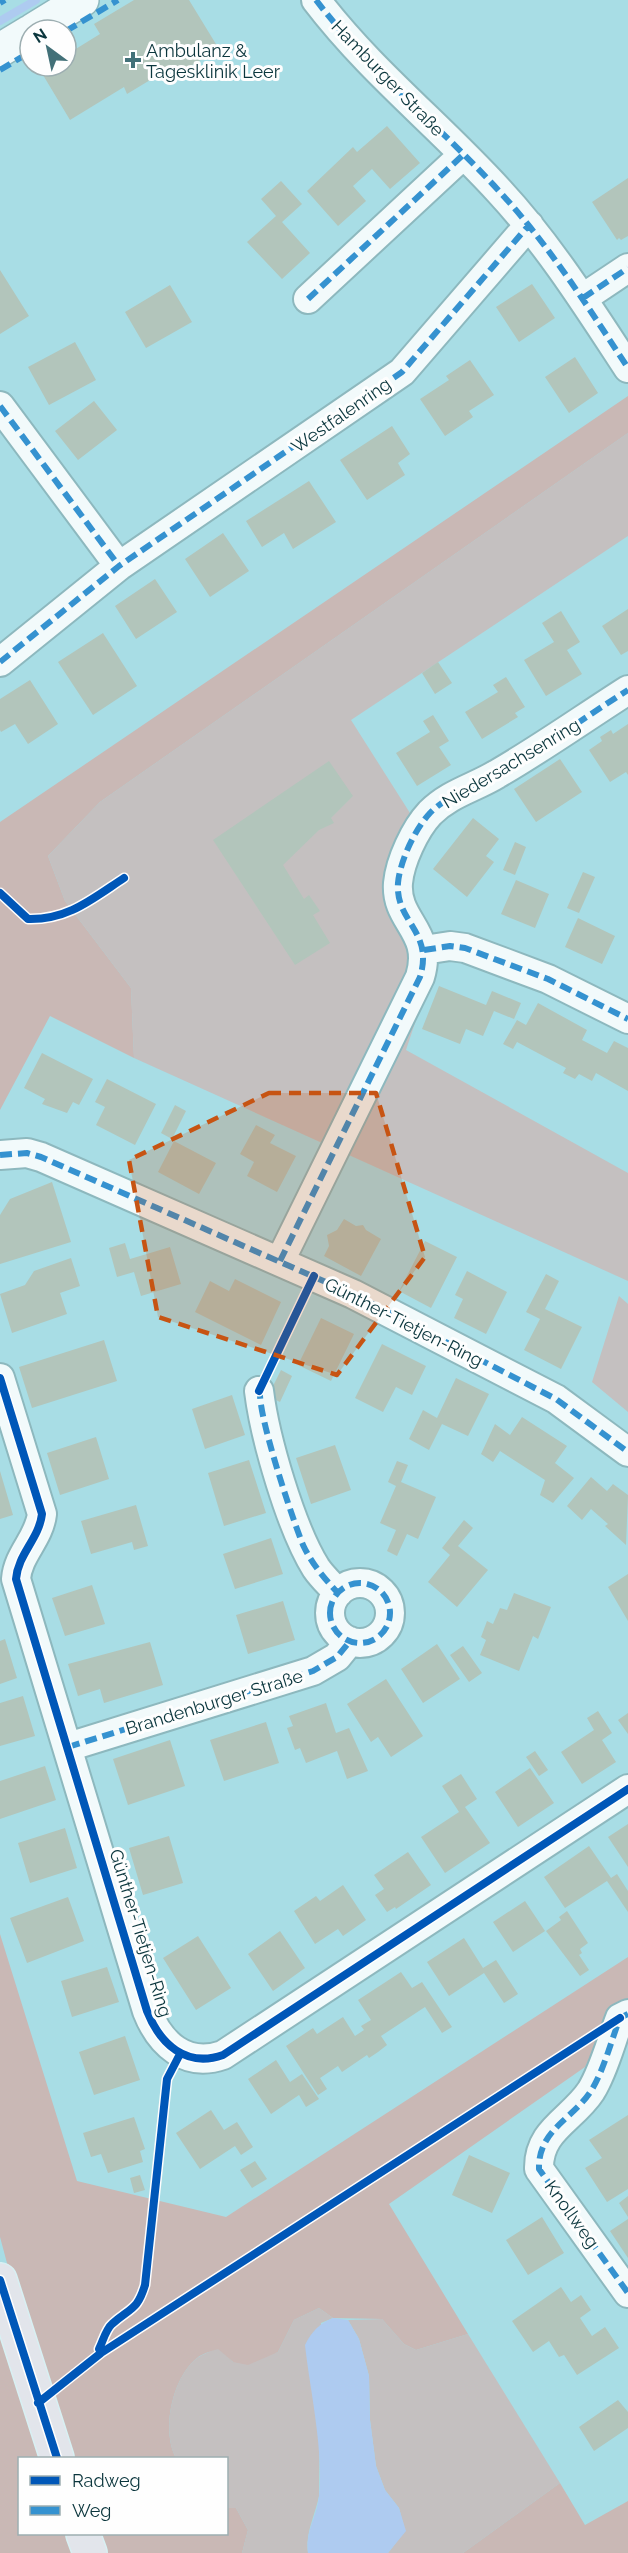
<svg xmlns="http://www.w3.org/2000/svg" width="628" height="2553" viewBox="0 0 628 2553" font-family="Raleway,sans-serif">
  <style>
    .green { fill: #c4c0c0 }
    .forest { fill: #c9b8b5 }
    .water { fill: #aecbf0 }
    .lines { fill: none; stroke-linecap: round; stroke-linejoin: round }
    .stream { stroke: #aecbf0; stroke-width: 8 }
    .building { fill: #b2c5bb }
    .minor-casing { stroke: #8db8be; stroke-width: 32 }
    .tertiary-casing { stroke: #8db8be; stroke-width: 36 }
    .primary-casing { stroke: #d8f0f3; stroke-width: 36 }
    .minor { stroke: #f2fafb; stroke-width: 28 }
    .tertiary { stroke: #f2fafb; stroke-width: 33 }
    .primary { stroke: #e2e5eb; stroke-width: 33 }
    .quiet { stroke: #3592d0; stroke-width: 6; stroke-dasharray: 12 6; stroke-linecap: butt }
    .cycleway-casing { stroke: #fefefe; stroke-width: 11 }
    .cycleway { stroke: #0057b8; stroke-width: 8 }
    .marked { fill: #c75413; fill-opacity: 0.2; stroke: #c75413; stroke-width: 4.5; stroke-dasharray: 12 8; stroke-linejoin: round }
    .poi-dot { fill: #427078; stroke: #fefefe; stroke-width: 2 }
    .labels { text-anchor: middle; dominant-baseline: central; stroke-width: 6; stroke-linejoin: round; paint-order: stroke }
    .poi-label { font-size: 18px; fill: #0b363d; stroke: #fefefe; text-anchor: start }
    .street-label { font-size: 18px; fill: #0b363d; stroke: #fefefe }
  </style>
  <rect width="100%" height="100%" fill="#a8dde5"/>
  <!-- green -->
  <path class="green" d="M628,433V536L351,720L410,813L383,881L391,909L430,978L406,1050L628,1173V1281L134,1058L131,988L65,901L48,856L100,802Z
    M619,1296L628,1304V1412L592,1382Z
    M319,2308L333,2318L321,2323L319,2496C315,2516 305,2533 308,2553H242L248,2530L236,2508H227L226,2458H176C161,2431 172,2378 197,2358C203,2354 211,2351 218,2348L233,2362L278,2352L294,2320Z
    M382,2319L404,2344L416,2350L468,2334L560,2483L463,2553H388L405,2531L399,2508L385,2490L376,2466L370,2420L369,2376L359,2339L348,2320Z"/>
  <!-- forest -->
  <path class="forest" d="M628,396V433L100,802L48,856L65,901L131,988L134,1058L50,1016L0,1110V822Z
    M0,1934L77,2181L226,2217L628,1957V2004L612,2013L585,2067L389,2204L468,2334L416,2350L404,2344L382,2319L333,2318L319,2308L294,2320L278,2352L248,2365L233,2362L218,2349C211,2351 202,2354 197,2358C172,2378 161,2431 176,2458H69L29,2345L0,2237Z
    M0,2321L48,2458H20V2534H76L83,2553H0Z
    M560,2483L585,2525L628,2501V2553H463Z
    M227,2508H236L248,2530L242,2553H105L97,2534H226Z"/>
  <!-- water -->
  <path class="water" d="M333,2318L348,2320L359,2339L369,2376L370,2420L376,2466L385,2490L399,2508L406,2531L388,2553H308C305,2530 317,2518 319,2496C324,2451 310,2390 305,2345C312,2331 319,2324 333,2318Z"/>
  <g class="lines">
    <!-- stream -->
    <path class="stream" d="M0,21L36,0"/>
  </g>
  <!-- building -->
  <path class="building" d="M134,0H189L219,49L179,73L175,65L127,94L124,87L70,120L40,70L47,66H66V55L100,34L94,24Z
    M387,126L420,163L390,189L372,169L353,186L366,201L338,226L307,191L353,147L357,152Z
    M628,178V236L621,240L619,238L617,240L592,202Z
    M281,181L302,204L282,222L310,253L282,279L247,242L276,216L261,199Z
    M0,270L29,316L0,334Z
    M532,284L555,318L519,342L496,307Z
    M170,285L192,322L146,348L125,312Z
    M75,342L96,380L49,405L28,367Z
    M575,357L598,393L569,413L545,377Z
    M470,360L494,395L469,411L473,417L445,436L420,399L449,380L446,376Z
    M94,401L117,430L78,460L55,431Z
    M392,426L410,454L398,463L405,475L367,500L340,460Z
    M309,481L336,522L293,549L284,533L262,547L246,521Z
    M223,533L249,571L210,597L185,559Z
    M155,579L177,612L136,639L115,606Z
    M628,609V651L621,655L602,626Z
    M561,611L580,642L567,650L582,674L546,696L524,660L554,642L542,623Z
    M103,633L137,686L93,715L58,662Z
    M438,662L452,683L435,694L422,673Z
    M506,677L525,707L515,713L518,717L482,739L465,712L498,692L493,685Z
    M30,680L58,724L28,744L15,724L1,732L0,730V699Z
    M433,715L449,741L439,747L451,765L417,786L396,753L430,732L423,721Z
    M628,724V775L626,772L610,782L589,750L602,741L600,737L611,730L613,734Z
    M560,759L582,792L536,822L514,789Z
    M329,761L353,796L331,818L334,823L319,830L283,865L304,899L309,895L320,911L313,915L330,943L295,965L213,840Z
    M473,818L499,839L486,856L494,862L467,897L433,869Z
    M515,842L526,847L515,875L503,870Z
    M583,872L595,877L579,913L567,908Z
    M516,880L549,894L535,928L501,914Z
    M578,918L615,936L602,964L565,947Z
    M439,986L486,1005L492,991L521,1003L514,1019L494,1011L483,1036L466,1029L460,1044L422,1029Z
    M538,1003L587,1030L582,1040L607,1053L614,1041L628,1048V1091L596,1073L592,1081L579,1074L575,1079L563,1073L566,1068L517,1042L513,1049L503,1044L517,1020L526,1025Z
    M42,1053L93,1079L79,1105L73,1102L67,1113L42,1104L45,1099L24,1088Z
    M107,1079L156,1104L135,1145L96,1125L105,1107L95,1102Z
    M175,1105L186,1111L172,1139L161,1133Z
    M256,1125L275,1135L270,1143L296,1156L277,1192L247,1176L254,1162L240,1154Z
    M174,1141L216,1163L199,1194L158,1172Z
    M52,1182L71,1242L0,1264V1215L10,1199Z
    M344,1219L356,1226L363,1225L366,1230L381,1239L361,1276L324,1256L329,1246L327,1235L337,1230Z
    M425,1241L457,1257L431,1308L399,1291Z
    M125,1243L130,1259L170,1247L181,1284L141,1296L134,1272L117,1277L109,1248Z
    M71,1258L80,1286L60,1293L67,1314L12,1333L0,1294L25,1285L34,1271Z
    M467,1271L507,1292L486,1334L454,1318L463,1299L455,1295Z
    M546,1274L559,1281L545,1309L582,1327L561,1369L524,1350L540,1319L526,1312Z
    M235,1279L281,1302L261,1345L195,1312L210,1281L229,1291Z
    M321,1318L354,1334L331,1381L298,1365Z
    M104,1340L117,1381L32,1408L19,1367Z
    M382,1344L426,1366L412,1395L396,1387L383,1412L355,1398Z
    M281,1370L292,1376L280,1402L268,1396Z
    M456,1378L489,1394L468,1436L442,1424L429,1450L409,1439L423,1410L437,1418Z
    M232,1395L245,1435L205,1449L192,1409Z
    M522,1417L567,1446L555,1463L574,1478L553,1503L540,1495L545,1480L500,1451L493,1462L481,1454L495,1424L510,1435Z
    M96,1437L109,1479L60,1495L47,1453Z
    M335,1445L351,1490L311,1504L296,1458Z
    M249,1460L266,1513L224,1526L208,1473Z
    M397,1461L408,1465L401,1482L436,1497L418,1539L407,1534L397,1556L387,1551L396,1530L380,1523L396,1486L388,1482Z
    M0,1471L13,1515L0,1519Z
    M591,1477L607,1491L613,1484L628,1495L626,1545L605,1526L608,1524L591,1509L582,1520L567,1506Z
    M136,1505L148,1546L134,1550L132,1542L91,1554L81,1521Z
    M464,1520L473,1528L458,1546L488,1570L457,1607L428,1582L450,1555L442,1548Z
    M271,1538L283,1574L235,1589L223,1554Z
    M628,1574V1621L608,1587Z
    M92,1585L105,1624L65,1636L52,1598Z
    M514,1593L551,1607L538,1639L533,1636L519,1671L480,1655L486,1640L481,1637L487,1621L493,1624L500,1608L507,1610Z
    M283,1601L295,1640L248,1654L236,1615Z
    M5,1639L17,1678L0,1684V1641Z
    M150,1642L163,1685L104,1703L100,1689L78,1696L68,1664Z
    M437,1644L460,1679L423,1703L401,1669Z
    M463,1646L482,1673L469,1682L450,1655Z
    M386,1679L423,1736L391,1757L378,1737L371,1742L347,1704Z
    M23,1696L35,1736L0,1746V1703Z
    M326,1703L336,1733L349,1728L368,1771L347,1779L337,1751L306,1763L300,1748L295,1750L287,1728L293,1726L289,1716Z
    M598,1711L612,1733L602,1740L616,1762L582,1784L561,1752L594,1730L587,1718Z
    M628,1713V1734L618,1720Z
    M266,1722L279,1763L224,1781L210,1740Z
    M170,1740L185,1786L128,1805L113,1759Z
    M535,1751L548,1770L539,1776L526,1757Z
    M45,1766L56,1800L0,1819V1781Z
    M530,1768L554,1803L518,1827L495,1792Z
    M461,1774L477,1799L465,1807L490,1843L445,1873L421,1837L459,1812L442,1786Z
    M628,1824V1867L608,1837Z
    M65,1828L77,1868L30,1883L18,1843Z
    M169,1836L183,1883L143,1895L129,1848Z
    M589,1846L611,1878L617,1874L628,1891V1912L607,1881L565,1908L544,1877Z
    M408,1852L431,1885L396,1909L395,1907L387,1912L375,1895L384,1889L374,1875Z
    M343,1885L366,1920L343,1936L338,1929L315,1944L294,1911L316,1896L320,1901Z
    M68,1897L84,1941L27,1963L10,1918Z
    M525,1901L545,1931L513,1952L493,1922Z
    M567,1911L588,1943L580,1949L582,1953L579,1955L589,1970L580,1976L546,1931L561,1920L559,1917Z
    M280,1931L305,1968L273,1991L248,1954Z
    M198,1936L231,1988L196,2010L163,1958Z
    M464,1938L483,1968L496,1960L518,1994L504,2003L484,1973L449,1996L427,1962Z
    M107,1967L119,2002L72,2017L61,1981Z
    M401,1972L412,1988L422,1982L452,2027L442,2033L425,2007L381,2036L387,2045L378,2052L369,2058L367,2055L342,2072L338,2066L320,2078L327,2089L318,2095L286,2046L313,2028L317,2034L343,2017L355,2036L364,2030L361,2026L371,2020L358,2000Z
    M125,2036L140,2080L94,2095L79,2052Z
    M276,2060L290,2082L302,2074L319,2099L306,2107L299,2095L271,2114L248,2079Z
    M211,2110L224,2130L237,2122L253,2147L241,2155L235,2146L200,2169L176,2133Z
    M628,2115V2189L607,2202L585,2168L602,2158L589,2140Z
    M134,2117L145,2149L140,2151L143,2162L108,2173L101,2154L91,2157L83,2133Z
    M469,2155L510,2173L492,2213L452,2195Z
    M255,2161L267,2179L252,2188L240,2170Z
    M140,2175L145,2190L134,2193L130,2178Z
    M628,2196V2217L619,2203Z
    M542,2217L564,2253L528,2275L506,2240Z
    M628,2219V2258L610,2231Z
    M561,2287L571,2302L581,2295L591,2310L580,2318L592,2336L605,2327L619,2348L577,2375L564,2355L559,2357L549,2341L533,2352L512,2321Z
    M618,2400L628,2412V2428L594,2451L579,2427Z"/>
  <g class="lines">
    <defs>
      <path id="minor" d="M316,0C371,72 439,125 499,191C549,245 588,307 628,368
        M583,298L628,268
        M308,299L463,155
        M0,406L119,566
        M0,662L119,566L402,372L529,225
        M424,950L450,946L465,948L548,979L628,1019
        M0,1155L27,1153L41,1157L353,1294L556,1399L628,1452
        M280,1261L420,977C434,931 395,922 398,883C400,861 415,829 430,813C450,793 474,788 497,774C542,748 584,718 628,690
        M0,1378L42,1514C39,1539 18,1554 16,1579L147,2011C160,2044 186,2068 223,2055L628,1789
        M259,1391C265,1439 291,1528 316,1568C322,1577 331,1585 338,1593
        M330 1613a30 30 0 1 1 60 0a30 30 0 1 1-60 0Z
        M68,1747L313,1671L337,1657L350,1641
        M628,2014L620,2018C611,2041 604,2070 591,2091C572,2120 538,2130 539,2169L628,2293"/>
      <path id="tertiary" d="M33,30L82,0
        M0,50L30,32"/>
      <path id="primary" d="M0,2280L57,2458
        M83,2534L90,2553"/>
    </defs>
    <!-- minor casing -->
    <use href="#minor" class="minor-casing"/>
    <!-- tertiary casing -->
    <use href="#tertiary" class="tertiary-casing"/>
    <!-- primary casing -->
    <use href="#primary" class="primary-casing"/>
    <!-- minor -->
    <use href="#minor" class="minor"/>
    <!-- tertiary -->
    <use href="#tertiary" class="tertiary"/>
    <!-- primary -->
    <use href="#primary" class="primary"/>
    <!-- quiet -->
    <path class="quiet" d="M316,0C371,72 439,125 499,191C549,245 588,307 628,368
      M0,3L5,0
      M66,31L118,0
      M0,70L30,52
      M583,298L628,268
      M308,299L463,155
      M0,406L119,566
      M0,662L119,566L402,372L529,225
      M424,950L450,946L465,948L548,979L628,1019
      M0,1155L27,1153L41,1157L353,1294L556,1399L628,1452
      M280,1261L420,977C434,931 395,922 398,883C400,861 415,829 430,813C450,793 474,788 497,774C542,748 584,718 628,690
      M261,1387C253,1403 294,1523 303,1545C312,1564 324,1578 338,1593
      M330 1613a30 30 0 1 1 60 0a30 30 0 1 1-60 0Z
      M68,1747L313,1671L337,1657L350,1641
      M628,2014L620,2018C611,2041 604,2070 591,2091C572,2120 538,2130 539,2169L628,2293"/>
    <defs>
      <path id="cycleway" d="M0,893L28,919C68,920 92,899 124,878
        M0,1378L42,1514C39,1539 18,1554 16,1579L147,2011C160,2044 186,2068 223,2055L628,1789
        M259,1391L314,1276
        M0,2280L57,2458
        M101,2353L99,2349C103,2341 106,2329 112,2324C131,2307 137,2311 145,2285L167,2079L180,2054
        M38,2403L101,2353L620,2018"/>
    </defs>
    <!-- cycleway casing -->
    <use href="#cycleway" class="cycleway-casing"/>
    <!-- cycleway -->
    <use href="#cycleway" class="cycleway"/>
  </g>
  <!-- marked area -->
  <path class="marked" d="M269,1093H376L425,1257L337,1375L158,1317L129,1160Z"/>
  <!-- markers -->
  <path class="poi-dot" d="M130 51h6v6h6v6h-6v6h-6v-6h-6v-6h6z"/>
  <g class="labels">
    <!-- poi labels -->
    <g class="poi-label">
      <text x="146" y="50">Ambulanz &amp;<tspan x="146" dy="21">Tagesklinik Leer</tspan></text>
    </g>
    <!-- street labels -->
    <g class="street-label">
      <text transform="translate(388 78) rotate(46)">Hamburger Straße</text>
      <text transform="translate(341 415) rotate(-35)">Westfalenring</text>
      <text transform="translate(511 763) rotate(-31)">Niedersachsenring</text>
      <text transform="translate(404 1322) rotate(27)">Günther-Tietjen-Ring</text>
      <text transform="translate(214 1702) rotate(-17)">Brandenburger Straße</text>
      <text transform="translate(141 1933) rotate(73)">Günther-Tietjen-Ring</text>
      <text transform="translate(572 2214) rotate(54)">Knollweg</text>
    </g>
  </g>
  <!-- legend -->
  <rect x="18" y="2457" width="210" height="78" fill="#fefefe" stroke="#9daeb1" stroke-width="1.5"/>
  <rect x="30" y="2476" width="30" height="9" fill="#0057b8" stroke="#9daeb1" stroke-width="1.5"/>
  <text x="72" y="2487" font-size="18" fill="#0b363d">Radweg</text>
  <rect x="30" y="2506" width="30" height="9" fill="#3592d0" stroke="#9daeb1" stroke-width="1.5"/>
  <text x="72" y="2517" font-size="18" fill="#0b363d">Weg</text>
  <!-- north arrow -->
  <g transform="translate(48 48) rotate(327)"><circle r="28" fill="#fefefe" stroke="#9daeb1" stroke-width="1.5"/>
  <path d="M0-4.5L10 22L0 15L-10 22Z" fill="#427078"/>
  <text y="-9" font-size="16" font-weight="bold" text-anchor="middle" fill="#0b363d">N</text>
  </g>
</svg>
